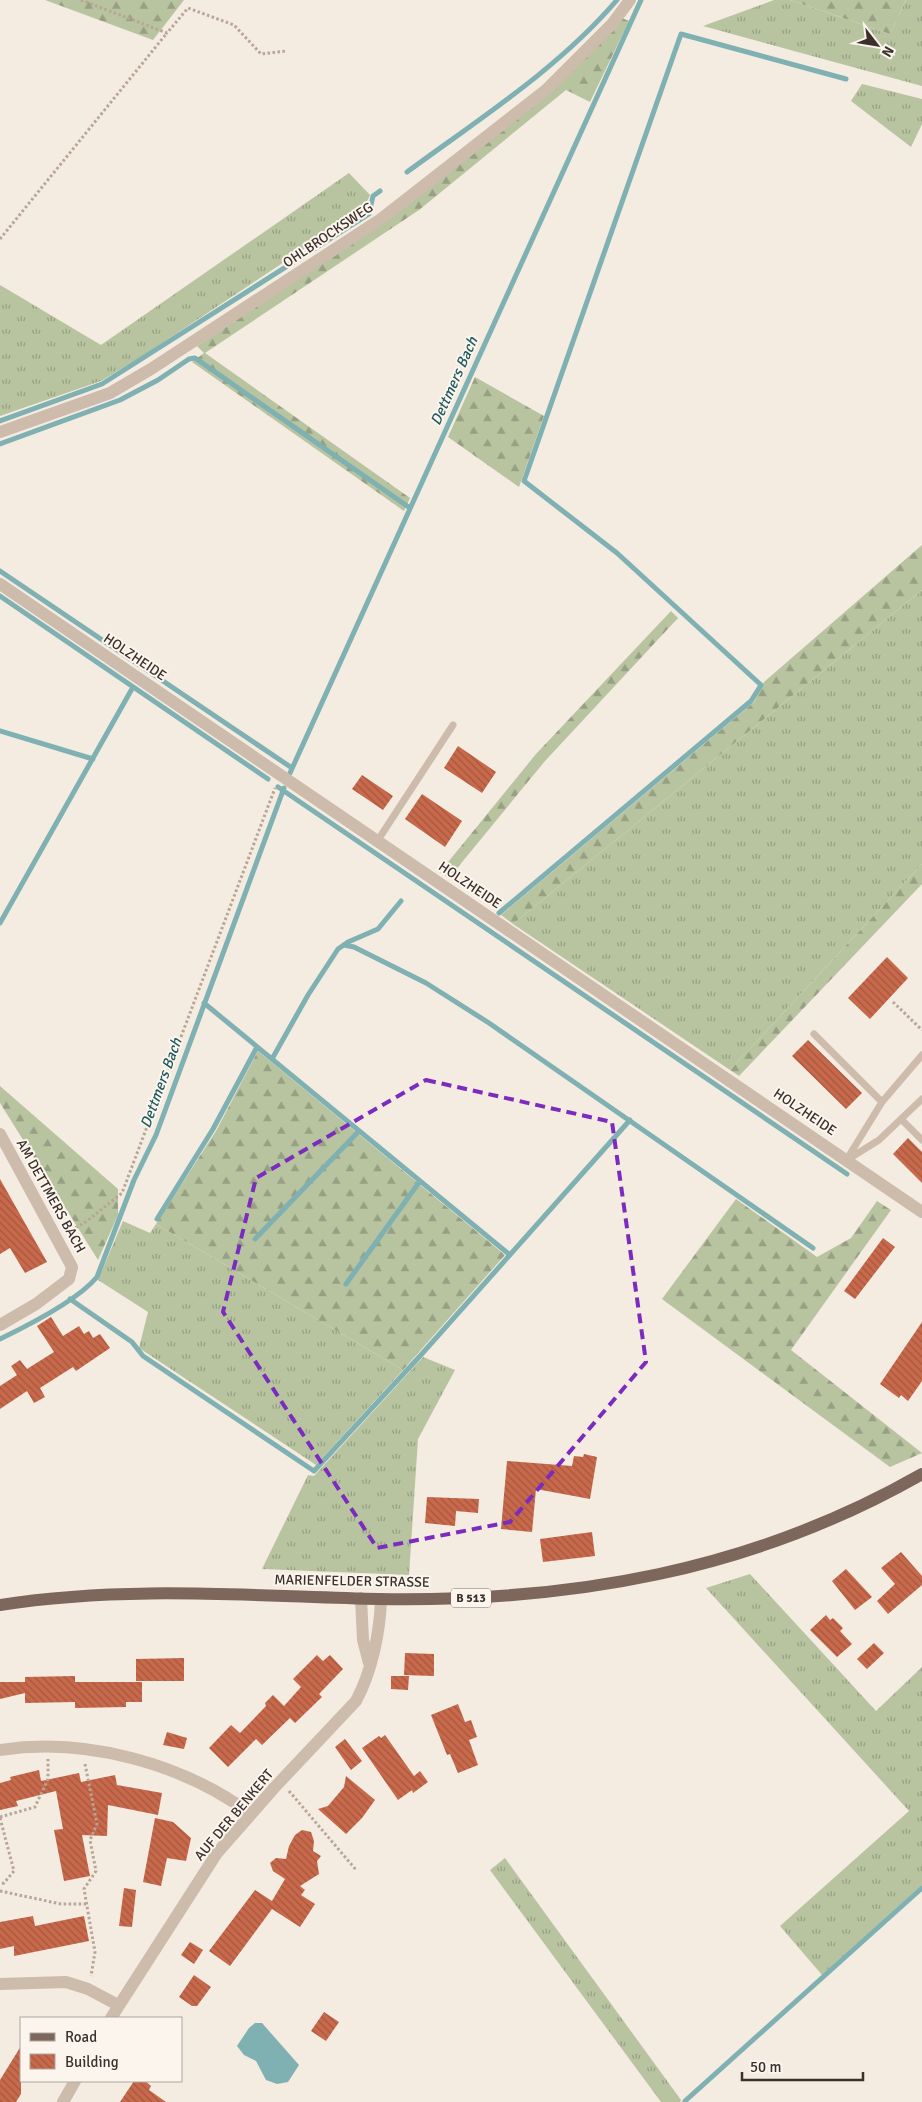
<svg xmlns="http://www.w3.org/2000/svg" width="922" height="2102" viewBox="0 0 922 2102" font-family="Signika,sans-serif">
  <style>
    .grass { fill: url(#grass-tufts) }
    .forest { fill: url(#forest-firs) }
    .water { fill: #7fb0b2 }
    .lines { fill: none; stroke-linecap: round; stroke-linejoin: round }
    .stream { stroke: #7fb0b2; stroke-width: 5 }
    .building { fill: url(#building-back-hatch) }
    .path { stroke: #b9a596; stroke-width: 3; stroke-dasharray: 2.5 2.5; stroke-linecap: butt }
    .service { stroke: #cdbbac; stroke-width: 7 }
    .minor { stroke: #cdbbac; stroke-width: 12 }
    .primary { stroke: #7d675c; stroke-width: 12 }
    .marked { fill: none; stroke: #7b2cbf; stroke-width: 4; stroke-dasharray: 10 6; stroke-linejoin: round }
    .labels { text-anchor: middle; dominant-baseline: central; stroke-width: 4; stroke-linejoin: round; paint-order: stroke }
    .shield { fill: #fbf5ee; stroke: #756b66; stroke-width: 1 }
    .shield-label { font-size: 12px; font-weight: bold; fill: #3b302b }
    .street-label { font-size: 14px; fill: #3b302b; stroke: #fbf5ee }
    .water-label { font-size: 15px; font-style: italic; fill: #1f5a5e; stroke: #fbf5ee }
  </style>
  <defs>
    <pattern id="grass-tufts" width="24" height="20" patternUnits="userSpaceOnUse" patternTransform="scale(1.25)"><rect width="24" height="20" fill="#b8c4a0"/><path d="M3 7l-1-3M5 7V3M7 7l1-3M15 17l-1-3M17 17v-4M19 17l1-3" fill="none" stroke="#97a083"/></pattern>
    <pattern id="forest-firs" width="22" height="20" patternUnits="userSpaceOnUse" patternTransform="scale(1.25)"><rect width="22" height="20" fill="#b8c4a0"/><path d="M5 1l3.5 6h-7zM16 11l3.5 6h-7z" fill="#97a083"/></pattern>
    <pattern id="building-back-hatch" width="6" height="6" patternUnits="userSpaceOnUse" patternTransform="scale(1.25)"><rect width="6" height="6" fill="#c8694b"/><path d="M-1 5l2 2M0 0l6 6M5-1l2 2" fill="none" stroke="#a4573f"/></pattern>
  </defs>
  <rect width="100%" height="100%" fill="#f4ebe1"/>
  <!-- grass -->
  <path class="grass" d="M774,0H790L890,34L906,0H922V86L703,26Z
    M862,84L922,99V124L911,147L851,101Z
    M349,173L370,195L364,209L141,357L101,381L0,416V285L101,345Z
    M922,590V864L730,1070L513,924Z
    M123,1221L150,1233L156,1224L403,1370L316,1465L139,1348L148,1312L98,1280Z
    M423,1357L455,1370L418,1439L409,1575L262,1569L308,1475L314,1476Z
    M750,1574L876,1711L922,1667V1885L822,1975L780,1926L909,1811L706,1588Z
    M505,1858L681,2100L680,2102H661L490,1870Z"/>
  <!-- forest -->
  <path class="forest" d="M45,0H184L153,40Z
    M790,0H906L890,34Z
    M622,18L629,21L590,102L566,90L419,210L205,353L410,498L404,511L192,362L204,353L197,346L383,223Z
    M475,377L544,416L519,487L448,437Z
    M922,545V590L513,924L501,915L754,702L764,682Z
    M671,611L678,618L545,761L449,878L440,872L536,754Z
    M922,864V884L739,1076L730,1070Z
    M258,1051L505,1255L403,1370L156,1224L216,1131Z
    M0,1086L118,1189V1215L98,1260L0,1103Z
    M736,1199L817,1257L851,1238L877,1201L891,1210L791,1350L922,1453L890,1467L662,1299Z"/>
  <!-- water -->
  <path class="water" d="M255,2023H262L299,2065L288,2082L277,2084L266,2080L256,2061L244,2055L237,2046L249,2028Z"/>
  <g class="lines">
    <!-- stream -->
    <path class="stream" d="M407,172C479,119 558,69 617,0
      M0,421L102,384L369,214L373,196L380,191
      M0,444L120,400L158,380L189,359L195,358L410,508
      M0,571L292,768
      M0,596L268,779
      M0,731L93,759
      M290,773L641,0
      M278,787L847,1174
      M499,913L751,701L761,685L617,553L524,481L681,34L846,79
      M0,923L133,687
      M344,945L354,947L426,983L489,1023L813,1248
      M204,1003L510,1255
      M272,1059L308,995L338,949L348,942L378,929L401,901
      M157,1219L213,1129L257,1047
      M255,1239L359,1131
      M346,1284L420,1181
      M70,1299L132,1342L143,1356L314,1471L420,1356L630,1120
      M0,1339C29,1325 77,1301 97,1277L134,1180L156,1135L284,788
      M685,2101L922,1888"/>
  </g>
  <!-- building -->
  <path class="building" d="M458,746L496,772L482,793L444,768Z
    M362,775L393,796L383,810L352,789Z
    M422,794L462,821L445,847L405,819Z
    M887,957L908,978L870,1019L848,998Z
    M808,1040L862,1093L846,1109L792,1056Z
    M908,1138L922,1152V1183L893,1154Z
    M0,1179L47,1262L25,1273L10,1248L0,1254Z
    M883,1238L895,1247L855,1299L844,1291Z
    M51,1317L63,1336L79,1326L84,1334L89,1331L93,1338L100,1334L110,1348L76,1371L73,1367L40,1388L45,1397L34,1403L27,1391L0,1409V1386L17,1375L11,1366L20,1360L27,1369L54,1352L37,1326Z
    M922,1322V1381L908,1401L901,1395L899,1398L880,1384Z
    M584,1454L597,1457L590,1499L536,1489L532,1532L501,1529L507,1461L572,1466L574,1456L583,1457Z
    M427,1497L479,1499L478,1513L456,1511L455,1526L425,1523Z
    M592,1532L595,1556L543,1562L540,1539Z
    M901,1552L922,1576V1585L888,1614L877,1601L895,1584L881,1568Z
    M846,1569L872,1597L855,1610L832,1581Z
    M826,1615L830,1620L833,1618L843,1628L840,1631L852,1644L837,1657L810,1630Z
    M874,1643L884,1653L867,1669L857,1659Z
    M405,1653L434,1654V1676L404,1675Z
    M317,1655L323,1661L330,1655L343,1669L319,1694L322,1697L295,1723L290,1718L262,1745L256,1739L228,1767L209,1748L231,1725L240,1733L266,1706L265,1703L273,1695L284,1706L301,1687L293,1679Z
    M184,1658V1681H136V1659Z
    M75,1676V1682H142V1702H126V1707L75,1708V1702L25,1703V1693L0,1699V1682H25V1677Z
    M391,1676H409L408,1690L391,1689Z
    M458,1704L465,1722L471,1720L477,1737L469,1740L478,1765L458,1773L450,1754L447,1755L431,1715Z
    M167,1732L187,1738L184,1749L163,1745Z
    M385,1735L414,1776L420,1771L428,1782L413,1793L412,1790L398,1800L362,1748L379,1736L381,1738Z
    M345,1739L362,1761L351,1770L335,1747Z
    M39,1770L41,1781L79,1773L81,1782L115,1775L117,1785L162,1793L158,1815L108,1805L107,1836L82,1835L90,1876L64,1881L54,1830L63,1829L56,1791L16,1801L18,1806L0,1810V1783L11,1780L10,1777Z
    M346,1776L375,1800L362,1818L346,1834L318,1809L328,1806L344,1787Z
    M155,1818L173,1822L191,1838L186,1861L167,1858L161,1886L143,1882Z
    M302,1830L311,1832L314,1841L313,1851L321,1856L317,1861L319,1874L300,1886L305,1890L301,1895L315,1904L300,1927L272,1909L230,1966L209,1951L255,1890L272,1901L285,1879L273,1871L270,1863L276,1858L286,1859L289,1846L295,1835Z
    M124,1888L136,1890L132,1927L119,1926Z
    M33,1916L35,1926L84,1916L89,1941L14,1956V1946L0,1949V1922Z
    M190,1942L203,1950L194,1964L181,1955Z
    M194,1975L211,1987L197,2006H192L179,1997Z
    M324,2012L339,2022L326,2041L311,2031Z
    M21,2046V2094L16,2102H0V2080Z
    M134,2081H145L151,2086L149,2090L166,2102H120Z"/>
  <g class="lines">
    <!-- path -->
    <path class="path" d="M81,0L167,33L188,8L234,25L261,54L286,51
      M0,239L167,33
      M893,1002L922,1030
      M67,1233L87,1221L122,1193L275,788
      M85,1764L97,1824L90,1840L96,1871L84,1889L95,1952L91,1976
      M289,1791L357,1871
      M0,1817L35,1807L48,1779V1759
      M0,1818L14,1871L4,1883L0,1884
      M0,1891L61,1904H86"/>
    <!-- service -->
    <path class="service" d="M378,840L453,725
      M814,1034L882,1102
      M901,1119L922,1140
      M850,1158L879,1140L922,1099
      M847,1159L882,1102L922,1055"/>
    <!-- minor -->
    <path class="minor" d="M0,432L110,393L151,369L381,219L546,90L612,24L630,0
      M0,584L922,1212
      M0,1134L72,1267L69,1279L36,1304L0,1325
      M361,1598L363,1640L369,1663
      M0,1750C85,1737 182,1763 251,1814
      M0,1984L66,1982L88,1989L118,2005
      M111,2018L217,1853L274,1788L356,1701C372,1671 380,1632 381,1599
      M63,2102L75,2081"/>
    <!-- primary -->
    <path class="primary" d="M0,1605C126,1585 252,1596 379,1599C572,1602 752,1571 922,1474"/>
  </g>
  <!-- marked area -->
  <path class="marked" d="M426,1080L612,1122L646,1362L510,1522L377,1548L223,1312L256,1178Z"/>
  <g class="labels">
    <!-- shield labels -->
    <rect class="shield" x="451" y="1588.5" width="40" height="19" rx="4"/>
    <g class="shield-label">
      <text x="471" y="1598">B 513</text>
    </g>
    <!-- street labels -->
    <g class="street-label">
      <text transform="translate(328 235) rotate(-34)">OHLBROCKSWEG</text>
      <text transform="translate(135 657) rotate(34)">HOLZHEIDE</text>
      <text transform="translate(470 885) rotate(34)">HOLZHEIDE</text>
      <text transform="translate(805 1112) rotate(34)">HOLZHEIDE</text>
      <text transform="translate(51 1196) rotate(61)">AM DETTMERS BACH</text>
      <text transform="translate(352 1581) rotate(1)">MARIENFELDER STRASSE</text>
      <text transform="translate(234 1815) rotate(-50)">AUF DER BENKERT</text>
    </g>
    <!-- water labels -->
    <g class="water-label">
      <text transform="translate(454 381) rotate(-66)">Dettmers Bach</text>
      <text transform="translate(161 1083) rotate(-70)">Dettmers Bach</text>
    </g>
  </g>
  <!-- legend -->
  <rect x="20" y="2017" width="162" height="65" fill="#fbf5ee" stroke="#aea6a0"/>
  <rect x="30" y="2033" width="25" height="8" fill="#7d675c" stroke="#aea6a0"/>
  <text x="65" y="2042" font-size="15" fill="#3b302b">Road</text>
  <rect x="30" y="2054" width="25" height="15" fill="url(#building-back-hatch)" stroke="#aea6a0"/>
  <text x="65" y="2067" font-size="15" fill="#3b302b">Building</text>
  <!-- north arrow -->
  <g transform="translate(877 45) rotate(121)" stroke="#fbf5ee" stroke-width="4" paint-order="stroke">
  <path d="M0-4L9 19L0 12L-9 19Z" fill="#3b302b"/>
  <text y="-8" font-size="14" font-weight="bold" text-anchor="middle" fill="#3b302b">N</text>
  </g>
  <!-- scale -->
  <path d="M742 2072v8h121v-8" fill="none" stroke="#3b302b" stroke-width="2.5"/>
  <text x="750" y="2072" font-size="15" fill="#3b302b" stroke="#fbf5ee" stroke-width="4" paint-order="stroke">50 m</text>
</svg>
